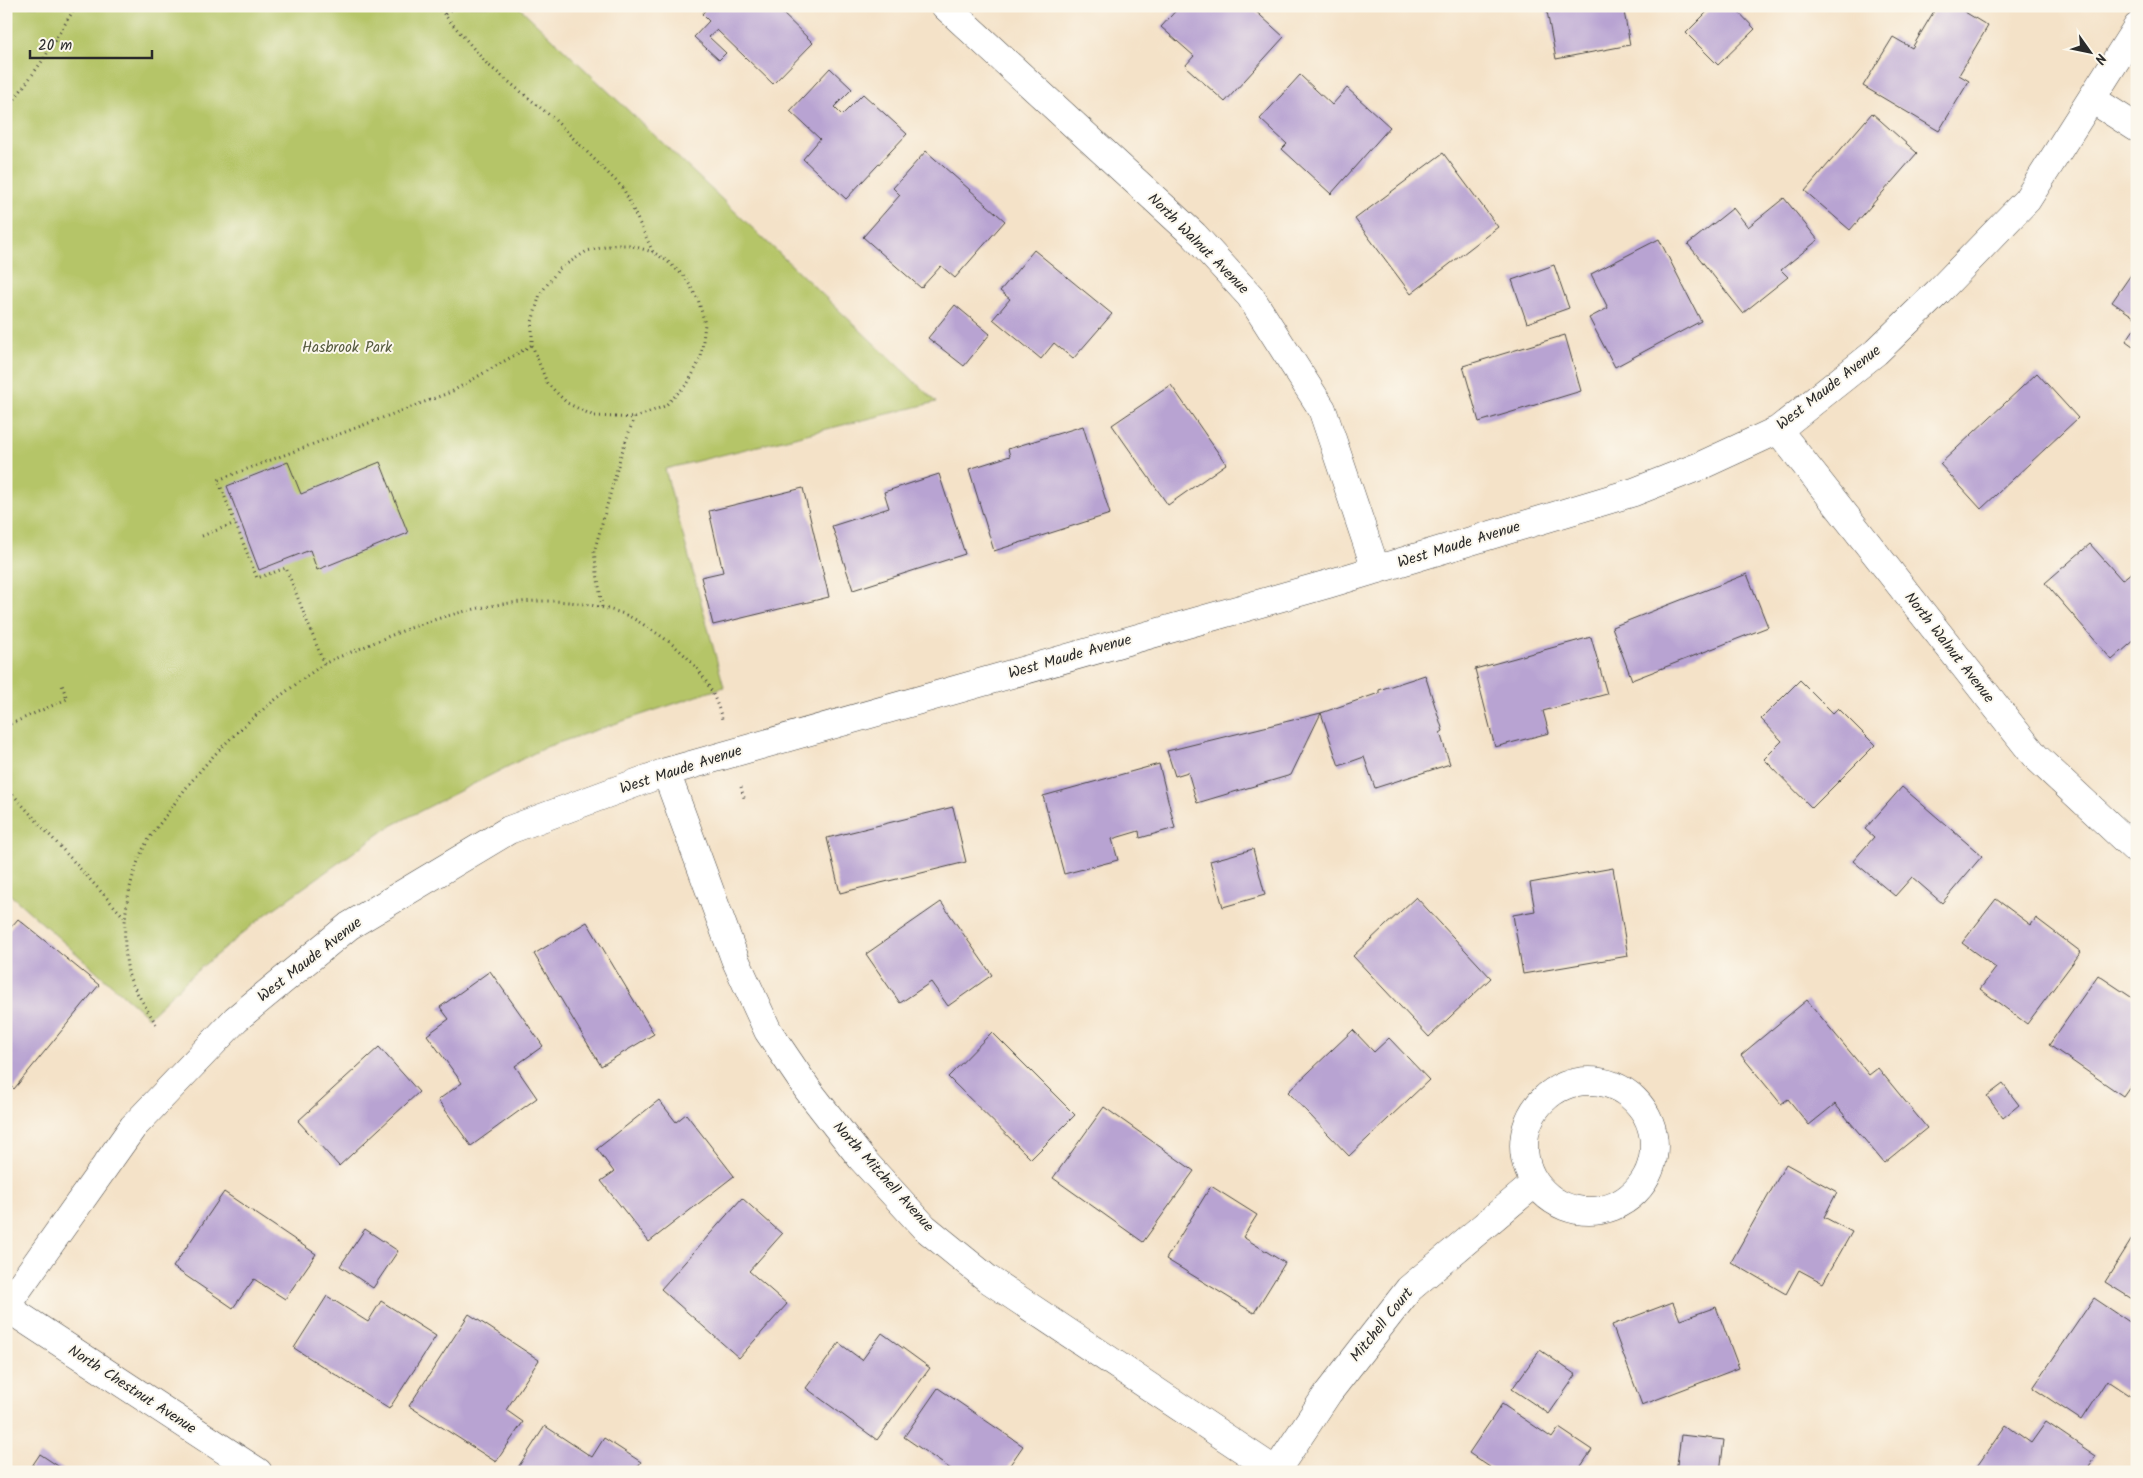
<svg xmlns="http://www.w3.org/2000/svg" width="2143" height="1478" viewBox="0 0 2143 1478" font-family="Kalam,sans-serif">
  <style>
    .green { fill: #b5c568; stroke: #70784a }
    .building { fill: #b8a3d2 }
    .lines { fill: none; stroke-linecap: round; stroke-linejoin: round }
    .minor-casing { stroke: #494643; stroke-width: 29 }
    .path { stroke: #494643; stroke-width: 3; stroke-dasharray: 1 4; stroke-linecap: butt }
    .minor { stroke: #fff; stroke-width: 28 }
    .labels { text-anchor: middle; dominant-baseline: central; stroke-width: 4; stroke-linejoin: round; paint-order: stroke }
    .street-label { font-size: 15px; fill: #2b2b2b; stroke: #fbf7ec }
    .park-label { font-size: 15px; fill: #54593d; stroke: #fbf7ec }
  </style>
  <rect width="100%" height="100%" fill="#fbf7ec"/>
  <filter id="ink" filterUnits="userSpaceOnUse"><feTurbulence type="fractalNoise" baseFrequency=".02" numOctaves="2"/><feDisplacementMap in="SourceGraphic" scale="10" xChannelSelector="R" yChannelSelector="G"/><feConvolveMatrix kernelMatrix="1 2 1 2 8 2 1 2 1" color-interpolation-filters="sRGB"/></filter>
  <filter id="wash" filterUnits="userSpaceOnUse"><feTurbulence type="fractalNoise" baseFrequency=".0096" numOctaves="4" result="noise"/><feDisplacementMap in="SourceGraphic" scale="20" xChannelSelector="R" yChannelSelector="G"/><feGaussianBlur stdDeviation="1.12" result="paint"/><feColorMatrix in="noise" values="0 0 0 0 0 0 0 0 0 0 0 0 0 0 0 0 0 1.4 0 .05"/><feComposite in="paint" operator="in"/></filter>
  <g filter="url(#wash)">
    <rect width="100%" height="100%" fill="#f4e2c8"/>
    <!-- green -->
    <path class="green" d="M6,6H518L936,402L665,469L724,687L546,747L389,827L265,915L193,974L148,1017L6,891Z"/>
    <g id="blocks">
      <!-- building -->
      <path class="building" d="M709,6H775L813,43L773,84L717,30L709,37L726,53L719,60L694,37L709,21L702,14Z
        M1180,6H1250L1284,37L1225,102L1185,66L1194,56L1161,27Z
        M1546,6H1623L1630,45L1556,59Z
        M1713,6H1733L1755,29L1718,65L1686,33Z
        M1937,6H1955L1988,26L1959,75L1969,81L1939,131L1863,86L1893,37L1912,48Z
        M830,68L852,89L834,107L842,115L863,94L907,134L846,199L803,159L820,139L790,111Z
        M1300,75L1332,105L1347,88L1390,127L1331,194L1282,149L1287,144L1260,119Z
        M1872,113L1917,153L1850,230L1805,191Z
        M926,151L1005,221L955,278L941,266L921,288L863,237L900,195L893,188Z
        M1443,153L1498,227L1411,294L1355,219Z
        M1784,198L1818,240L1781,270L1788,277L1743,313L1688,244L1733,208L1748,227Z
        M1659,239L1701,321L1615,367L1589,318L1608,308L1591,274Z
        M1034,250L1112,314L1073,359L1054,343L1041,359L993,319L1010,299L1000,291Z
        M1554,265L1569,308L1527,323L1512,280Z
        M2137,266V319L2112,302Z
        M955,305L990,334L964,366L928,338Z
        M2137,325V349L2126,341Z
        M1565,335L1581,391L1479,422L1463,366Z
        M2037,373L2078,418L1981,509L1940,464Z
        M1171,385L1226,464L1168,505L1112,425Z
        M1083,426L1110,514L994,551L969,469L1010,456L1008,449Z
        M288,462L301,494L380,462L408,533L317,570L310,550L259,570L227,486Z
        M939,474L965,554L853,590L832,526L889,508L884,492Z
        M803,488L829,597L713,625L701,577L723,572L709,511Z
        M2090,544L2122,580L2137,568V638L2112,660L2045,583Z
        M1747,574L1768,627L1632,680L1612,627Z
        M1591,637L1607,694L1543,711L1549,733L1495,747L1475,669Z
        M1425,675L1443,731L1440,733L1450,764L1375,788L1364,757L1339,766L1321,713L1379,693V690Z
        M1800,680L1833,713L1838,708L1875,745L1812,808L1764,759L1782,741L1761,719Z
        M1321,713L1291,775L1197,803L1188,772L1175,776L1167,751Z
        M1159,764L1175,828L1140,838L1139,831L1112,839L1118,860L1064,874L1043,796Z
        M1902,787L1982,856L1942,903L1912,877L1895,896L1853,861L1874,837L1865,829Z
        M953,807L966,862L840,893L827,838Z
        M1253,849L1265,895L1223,907L1210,861Z
        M1613,868L1628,956L1523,974L1513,915L1535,911L1530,883Z
        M1416,897L1491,978L1429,1037L1353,956Z
        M1996,899L2031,925L2036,918L2081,952L2027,1024L1980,989L1996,968L1962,943Z
        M941,902L992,975L948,1006L931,982L900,1003L866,954Z
        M18,919L99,985L14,1089L6,1082V933Z
        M587,922L654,1034L601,1066L534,954Z
        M490,971L543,1046L515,1066L537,1098L471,1146L438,1100L462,1083L427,1035L449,1019L440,1007Z
        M2098,975L2137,1001V1076L2123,1096L2049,1045Z
        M1807,1000L1869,1075L1878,1068L1927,1128L1884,1163L1835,1104L1809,1125L1788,1099L1781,1104L1741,1055Z
        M1353,1030L1374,1052L1389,1038L1429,1080L1349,1156L1288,1092Z
        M992,1032L1075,1115L1031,1159L948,1077Z
        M379,1047L419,1092L339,1166L298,1121Z
        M2003,1084L2019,1105L2003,1118L1987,1096Z
        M659,1100L676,1122L686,1114L734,1176L649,1242L601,1181L614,1172L597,1149Z
        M1104,1107L1194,1171L1143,1242L1053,1178Z
        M1786,1164L1837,1192L1824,1217L1852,1232L1823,1283L1799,1270L1786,1294L1731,1262Z
        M1211,1186L1257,1215L1243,1237L1285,1263L1254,1313L1166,1259Z
        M224,1192L316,1254L285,1299L254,1279L233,1308L173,1267Z
        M742,1198L782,1234L749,1271L787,1304L739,1358L661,1289Z
        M365,1229L398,1251L373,1288L340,1266Z
        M2135,1234L2137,1235V1302L2105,1282Z
        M327,1296L368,1322L381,1301L436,1336L389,1409L294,1348Z
        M2094,1298L2137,1327V1400L2107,1380L2081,1420L2033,1388Z
        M1673,1302L1680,1320L1716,1307L1739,1368L1642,1405L1612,1325Z
        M469,1314L539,1360L506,1410L523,1422L496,1462L409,1406Z
        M882,1333L930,1368L877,1440L806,1388L839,1343L862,1360Z
        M1540,1350L1576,1375L1549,1414L1512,1389Z
        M938,1388L1023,1446L1005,1472H955L904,1437Z
        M1502,1404L1552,1438L1559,1428L1592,1450L1577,1472H1497L1469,1453Z
        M2046,1422L2096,1456L2085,1472H1973L2006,1425L2031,1443Z
        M545,1426L592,1457L604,1438L641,1462L634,1472H515Z
        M1681,1435L1724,1440L1720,1472H1676Z
        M40,1454L67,1472H28Z"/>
    </g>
  </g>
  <g filter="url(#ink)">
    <use href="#blocks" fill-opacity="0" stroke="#494643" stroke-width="1"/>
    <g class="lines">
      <defs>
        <path id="minor" d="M945,6L1194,235L1250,296L1322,409L1376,570
          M2092,99L2137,128
          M1778,430L2035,756L2137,851
          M666,772L735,959L768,1031L808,1090L861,1158L924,1227L988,1279L1277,1472
          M1524 1146a65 65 0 1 1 130 0a65 65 0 1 1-130 0Z
          M6,1306L133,1127L236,1019L349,926L509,830L666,772L1328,584L1634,492L1700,466L1778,430L1876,352L1938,292L2027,200L2137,27
          M6,1307L258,1472
          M1276,1471L1328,1393L1409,1289L1535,1183"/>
      </defs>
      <!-- minor casing -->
      <use href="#minor" class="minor-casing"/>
      <!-- path -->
      <path class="path" d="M437,6L487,64L553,118L623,188L653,252L667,261L685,277L698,299L705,324L701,358L688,383L665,406L634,418L594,416L567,403L547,383L532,345V322L540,294L559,269L587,251L614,245H629L653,252
        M445,14L456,6
        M6,111L43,60L76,6
        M202,536L235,523
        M602,607L594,552L621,455L634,418
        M324,664L286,568L257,578L218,480L451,392L532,345
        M6,726L67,699L61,682
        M6,787L124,917
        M741,787L745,801
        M156,1024C149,1012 130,984 128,972C121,933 125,893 140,856C146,840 160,824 170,810C203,762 244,722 291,688C302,680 313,671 324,664C337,657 352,652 366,646C443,612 534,585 618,612C632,616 645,626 658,634C691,656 711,680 722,719"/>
      <!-- minor -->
      <use href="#minor" class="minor"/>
    </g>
  </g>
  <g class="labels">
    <!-- street labels -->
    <g class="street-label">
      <text transform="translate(1198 244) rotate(45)">North Walnut Avenue</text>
      <text transform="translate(1829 388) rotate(-38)">West Maude Avenue</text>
      <text transform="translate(1459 545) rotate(-17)">West Maude Avenue</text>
      <text transform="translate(1949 648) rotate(52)">North Walnut Avenue</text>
      <text transform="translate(1070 657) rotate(-16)">West Maude Avenue</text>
      <text transform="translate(681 770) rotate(-18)">West Maude Avenue</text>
      <text transform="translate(310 960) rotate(-38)">West Maude Avenue</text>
      <text transform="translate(883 1177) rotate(48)">North Mitchell Avenue</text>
      <text transform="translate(1382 1325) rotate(-51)">Mitchell Court</text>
      <text transform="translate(132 1390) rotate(33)">North Chestnut Avenue</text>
    </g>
    <!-- park labels -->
    <g class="park-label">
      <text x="347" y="348">Hasbrook Park</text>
    </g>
  </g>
  <!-- margin -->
  <rect width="2143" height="1478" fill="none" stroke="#fbf7ec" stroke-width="25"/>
  <!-- north arrow -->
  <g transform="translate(2090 52) rotate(123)" stroke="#fbf7ec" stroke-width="4" paint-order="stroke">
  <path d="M0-4L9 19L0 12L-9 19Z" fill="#2b2b2b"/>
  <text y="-8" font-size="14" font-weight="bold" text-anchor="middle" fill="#2b2b2b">N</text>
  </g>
  <!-- scale -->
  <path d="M30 50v8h122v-8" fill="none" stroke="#2b2b2b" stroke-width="2.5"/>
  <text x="38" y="50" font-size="15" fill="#2b2b2b" stroke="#fbf7ec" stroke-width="4" paint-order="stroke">20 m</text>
</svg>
